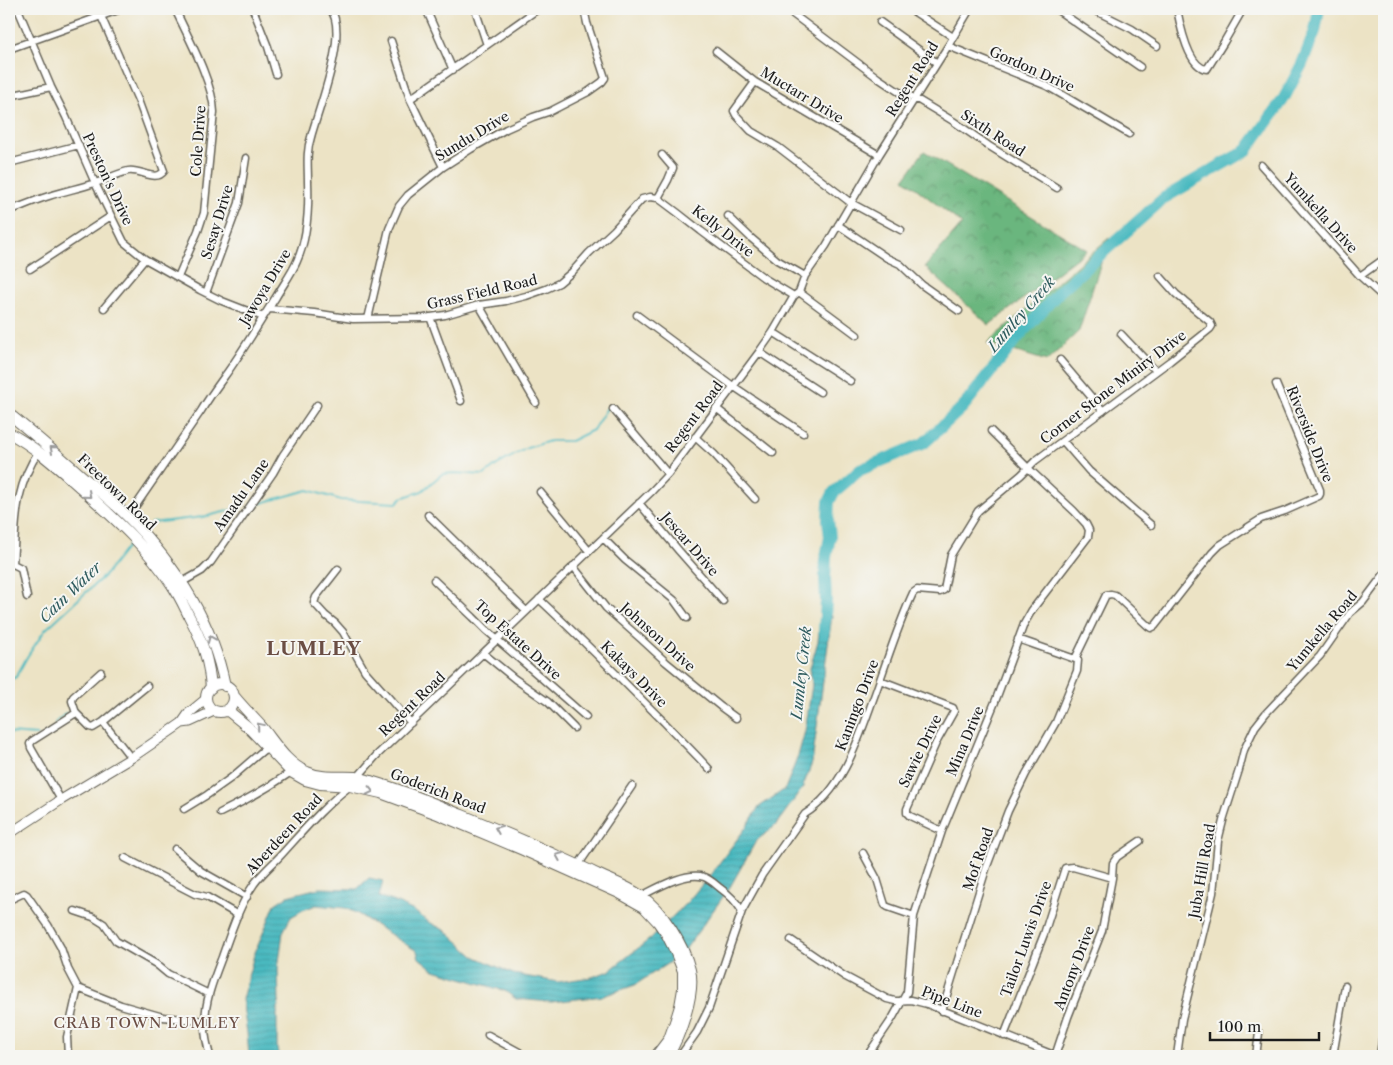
<svg xmlns="http://www.w3.org/2000/svg" width="1393" height="1065" viewBox="0 0 1393 1065" font-family="'Libre Caslon Text',serif">
  <style>
    .forest { fill: url(#forest-crowns); stroke: #44694d }
    .water { fill: url(#water-rules); stroke: #336a6e }
    .lines { fill: none; stroke-linecap: round; stroke-linejoin: round }
    .stream { stroke: #4ab9c0; stroke-width: 2 }
    .river { stroke: #4ab9c0; stroke-width: 12 }
    .street-casing { stroke: #656257; stroke-width: 9 }
    .secondary-casing { stroke: #656257; stroke-width: 11 }
    .primary-casing { stroke: #656257; stroke-width: 12 }
    .street { stroke: #fff; stroke-width: 6 }
    .secondary { stroke: #fff; stroke-width: 9 }
    .primary { stroke: #fff; stroke-width: 10 }
    .oneway { stroke: #999 }
    .labels { text-anchor: middle; dominant-baseline: central; stroke-width: 4; stroke-linejoin: round; paint-order: stroke }
    .street-label { font-size: 14px; fill: #1c1c1c; stroke: #f6f6f2 }
    .water-label { font-size: 15px; font-style: italic; fill: #2e5b5e; stroke: #f6f6f2 }
    .neighbourhood-label { font-size: 15px; letter-spacing: 1px; fill: #6b4e44; stroke: #f6f6f2 }
    .district-label { font-size: 19px; font-weight: bold; letter-spacing: 1px; fill: #6b4e44; stroke: #f6f6f2 }
  </style>
  <defs>
    <pattern id="forest-crowns" width="20" height="18" patternUnits="userSpaceOnUse" patternTransform="scale(1.25)"><rect width="20" height="18" fill="#6bb67e"/><path d="M2 6a3 3 0 1 1 6 0M12 15a3 3 0 1 1 6 0" fill="none" stroke="#579366"/></pattern>
    <pattern id="water-rules" width="6" height="5" patternUnits="userSpaceOnUse" patternTransform="scale(1.25)"><rect width="6" height="5" fill="#4ab9c0"/><path d="M0 2.5h6" fill="none" stroke="#409ea4"/></pattern>
  </defs>
  <rect width="100%" height="100%" fill="#f6f6f2"/>
  <filter id="ink" filterUnits="userSpaceOnUse"><feTurbulence type="fractalNoise" baseFrequency=".02" numOctaves="2"/><feDisplacementMap in="SourceGraphic" scale="10" xChannelSelector="R" yChannelSelector="G"/><feConvolveMatrix kernelMatrix="1 2 1 2 8 2 1 2 1" color-interpolation-filters="sRGB"/></filter>
  <filter id="wash" filterUnits="userSpaceOnUse"><feTurbulence type="fractalNoise" baseFrequency=".0096" numOctaves="4" result="noise"/><feDisplacementMap in="SourceGraphic" scale="20" xChannelSelector="R" yChannelSelector="G"/><feGaussianBlur stdDeviation="1.12" result="paint"/><feColorMatrix in="noise" values="0 0 0 0 0 0 0 0 0 0 0 0 0 0 0 0 0 1.4 0 .05"/><feComposite in="paint" operator="in"/></filter>
  <g filter="url(#wash)">
    <rect width="100%" height="100%" fill="#ece3c5"/>
    <!-- forest -->
    <path class="forest" d="M924,151L1087,250L989,325L925,267L962,224L904,179Z
      M1109,238L1079,331L1047,361L987,343Z"/>
    <!-- water -->
    <path class="water" d="M821,613L832,615L812,763L802,789L775,826L756,841L730,887L682,954L635,985L603,996L551,1002L516,999L505,991L434,970L419,958L417,951L407,945L358,914L345,908L316,905L303,910L291,917L283,932L278,969L279,1001L277,1014V1049L279,1056H249L247,1033L242,999L254,955L275,904L287,896L319,888L357,889L369,878L383,881L379,897L393,901L414,911L429,922L446,931L474,956L513,974L558,982L592,977L609,971L650,939L689,900L711,874L747,826L759,807L785,789L798,756L805,731L812,685L810,668L818,641Z"/>
    <g class="lines">
      <!-- stream -->
      <path class="stream" d="M254,505L308,490L341,500L397,503L401,498L422,491L442,474L455,473L484,475L497,465L527,448L550,441H571L593,430L607,408
        M151,523L203,517L241,508
        M9,680L16,677L27,657L45,630L106,574L130,543
        M55,723L66,713
        M9,733L37,735"/>
      <!-- river -->
      <path class="river" d="M824,631L826,601L825,578L826,557L830,537L828,520L829,502L834,492L860,470L924,443L963,407L1020,335L1061,290L1164,198L1247,150L1283,100L1302,64L1315,31L1319,9"/>
    </g>
  </g>
  <g filter="url(#ink)">
    <g class="lines">
      <defs>
        <path id="street" d="M18,9L51,87L66,117L95,183L124,242L145,259L200,290L222,301L263,317
          M95,9L97,17
          M175,9C188,37 213,82 214,112L204,213L198,231L178,277
          M253,9L268,47L276,74
          M426,9L453,70
          M475,9L487,45
          M786,9L878,78L899,92L915,98L953,121L989,146L1057,188
          M910,9L953,37
          M1056,9L1140,67
          M1092,9L1132,29L1157,46
          M1177,9C1180,24 1188,68 1207,69L1224,42L1243,9
          M880,22L937,63
          M391,41L410,99L443,167
          M948,46L1047,86L1129,134
          M9,49L121,9
          M716,51L755,82L879,155
          M755,82L734,111L736,115L751,131L778,147L851,203L901,230
          M9,96L51,87
          M410,99L538,9
          M9,163L79,145
          M1261,165L1360,276L1384,298
          M658,198L668,180L673,168L662,155
          M9,211C22,206 36,200 49,196C64,191 80,188 95,183C106,180 116,174 128,171C139,168 156,183 164,171L138,100L101,16
          M728,216L751,238L777,260L805,276
          M838,225L887,258L900,264L922,285L959,311
          M30,269L111,216
          M1360,276L1384,259
          M799,292L857,335
          M206,293L239,203L246,158
          M479,305L536,403
          M104,308L145,259
          M270,309L314,313L353,319L424,318L445,315L479,305L506,301L526,296L546,289L559,283L572,272L589,253L614,230L642,199L650,197L658,198L678,213L701,231L764,278L794,296
          M637,315L733,386L803,433
          M430,317L461,401
          M368,319L389,229L399,206L408,195L443,167L471,149L506,129L533,117L551,111L588,92L602,82L605,78L587,23L584,9
          M773,332L850,381
          M1121,334L1156,371
          M759,352L820,392
          M1060,360L1103,411
          M716,408L773,453
          M613,409L668,474
          M695,437L714,454L755,499
          M1063,441L1089,471L1151,525
          M540,492L589,551
          M639,503L679,551L723,601
          M428,515L526,611
          M128,517L201,411C208,399 216,388 224,377C243,351 259,323 276,297C283,285 292,273 297,261C308,237 309,208 308,182C308,166 306,152 311,137C318,110 350,31 330,9
          M603,538L625,560L674,600L687,618
          M13,564L21,568L27,597
          M9,565L13,564C16,522 14,488 39,451
          M573,566L606,608L641,639L666,662L721,707L736,718
          M338,569L316,597L314,603L325,615L335,623L343,632L365,671L411,723
          M434,580L473,617L486,630L537,674L586,717
          M179,584L202,571L211,562L273,473L283,455L317,405
          M539,599C582,639 623,681 664,722C679,738 695,753 709,769
          M1018,639L1075,659L1106,595L1111,594L1115,595L1148,626L1151,628L1155,626L1212,553L1220,545L1261,519L1285,511L1319,496L1320,494V490L1276,384
          M483,653L515,679L548,702L574,728
          M880,680L953,708L954,711L936,743L907,809V813L910,816L942,831
          M76,713L90,727L93,728L103,722
          M131,758L103,722L147,686
          M356,779L376,756L652,491L668,474L759,352L773,332L794,296L799,292L805,276L826,246L879,155L948,46L970,9
          M61,800L31,748L30,744L32,741L76,713L72,701L73,697L101,672
          M184,809L207,795L231,778L267,747
          M220,813C245,801 268,788 291,772
          M175,849L201,871L247,897
          M863,853L877,879L885,905L888,907L914,916
          M125,858L195,894L207,897L238,915
          M579,864L632,786
          M641,896C657,888 686,871 704,877C710,879 715,884 720,888C730,895 736,901 742,911
          M9,900L24,893L27,895L48,925L61,948L68,969L78,988L121,1005L163,1017L205,1021
          M75,911L93,917L104,924L116,941L156,964L168,974L209,994
          M791,940L844,976L887,999L895,1001L911,1000L927,1004L1056,1056
          M942,1011L986,869L1008,811L1026,774L1056,722L1077,671L1078,660L1075,659
          M488,1035L519,1052L523,1056
          M1004,1036L1044,934L1065,868L1073,867L1112,878
          M68,1056L67,1037L78,988
          M210,1056C207,1045 204,1034 205,1023C205,1000 214,978 222,957C231,932 239,906 254,884C262,873 273,864 282,854C304,830 324,806 349,787
          M680,1056L697,1032L709,1008L742,911L762,875L805,814C844,790 860,735 875,694C887,661 898,625 913,593L917,590L940,592L944,590L951,555L978,511L1021,475L1035,461L1170,361L1210,329L1212,326L1210,322L1176,294L1160,276
          M867,1056L892,1019L907,992L914,916L942,831L995,702L1024,624L1032,610L1088,537L1089,530L1086,524L1074,511L1028,468L991,431
          M1055,1056L1068,1017L1102,931L1112,878L1113,863L1117,857L1140,841
          M1177,1056L1182,1019L1213,893L1218,841L1224,817L1239,770L1244,750L1255,727L1266,713L1320,656L1350,613L1363,602L1384,574
          M1256,1056L1259,1033
          M1333,1056L1345,986
          M1380,1056L1384,1026"/>
        <path id="secondary" d="M182,723L190,722L214,711
          M9,834L61,800L131,758L182,723L189,713L206,699"/>
        <path id="primary" d="M9,414C34,434 58,455 82,476C97,489 113,502 127,516C174,563 212,620 225,686
          M9,433C37,448 57,467 81,488C114,518 148,548 172,585C179,595 184,606 189,616C202,640 209,660 211,688
          M206 698a14 14 0 1 1 28 0a14 14 0 1 1-28 0Z
          M234,696C243,707 253,717 262,727C275,743 287,764 307,772C322,779 339,776 355,777C363,778 370,781 377,783C406,791 434,804 462,815C489,826 516,837 542,849C560,857 579,865 597,874C612,881 627,886 641,896C662,910 684,945 690,970C696,993 680,1036 668,1056
          M227,710L248,727L291,772L305,780L320,784L350,786L381,793L435,813L523,850L619,893L644,907L658,922L667,935L675,951L683,971V989L680,1006L675,1022L669,1039L656,1056"/>
      </defs>
      <!-- street casing -->
      <use href="#street" class="street-casing"/>
      <!-- secondary casing -->
      <use href="#secondary" class="secondary-casing"/>
      <!-- primary casing -->
      <use href="#primary" class="primary-casing"/>
      <!-- street -->
      <use href="#street" class="street"/>
      <!-- secondary -->
      <use href="#secondary" class="secondary"/>
      <!-- primary -->
      <use href="#primary" class="primary"/>
    </g>
    <!-- one-way arrows -->
    <defs><path id="oneway-chevron" d="M-2-3.5L2.5 0L-2 3.5" fill="none" stroke-width="1.6" stroke-linecap="round" stroke-linejoin="round" transform="scale(1.25)"/></defs>
    <g class="oneway">
      <use href="#oneway-chevron" transform="translate(53 449) rotate(-139)"/>
      <use href="#oneway-chevron" transform="translate(88 495) rotate(41)"/>
      <use href="#oneway-chevron" transform="translate(211 639) rotate(-112)"/>
      <use href="#oneway-chevron" transform="translate(260 726) rotate(-130)"/>
      <use href="#oneway-chevron" transform="translate(370 791) rotate(13)"/>
      <use href="#oneway-chevron" transform="translate(498 829) rotate(-158)"/>
      <use href="#oneway-chevron" transform="translate(559 856) rotate(-157)"/>
    </g>
  </g>
  <g class="labels">
    <!-- street labels -->
    <g class="street-label">
      <text transform="translate(1032 69) rotate(24)">Gordon Drive</text>
      <text transform="translate(912 79) rotate(-58)">Regent Road</text>
      <text transform="translate(802 95) rotate(31)">Muctarr Drive</text>
      <text transform="translate(993 133) rotate(33)">Sixth Road</text>
      <text transform="translate(472 136) rotate(-31)">Sundu Drive</text>
      <text transform="translate(198 141) rotate(-86)">Cole Drive</text>
      <text transform="translate(108 179) rotate(65)">Preston's Drive</text>
      <text transform="translate(1321 213) rotate(48)">Yumkella Drive</text>
      <text transform="translate(217 222) rotate(-73)">Sesay Drive</text>
      <text transform="translate(723 231) rotate(38)">Kelly Drive</text>
      <text transform="translate(265 287) rotate(-59)">Jawoya Drive</text>
      <text transform="translate(482 292) rotate(-13)">Grass Field Road</text>
      <text transform="translate(1113 387) rotate(-37)">Corner Stone Miniry Drive</text>
      <text transform="translate(694 417) rotate(-53)">Regent Road</text>
      <text transform="translate(1310 434) rotate(68)">Riverside Drive</text>
      <text transform="translate(117 492) rotate(44)">Freetown Road</text>
      <text transform="translate(241 495) rotate(-55)">Amadu Lane</text>
      <text transform="translate(690 544) rotate(49)">Jescar Drive</text>
      <text transform="translate(1322 631) rotate(-50)">Yumkella Road</text>
      <text transform="translate(658 637) rotate(42)">Johnson Drive</text>
      <text transform="translate(518 640) rotate(42)">Top Estate Drive</text>
      <text transform="translate(634 674) rotate(45)">Kakays Drive</text>
      <text transform="translate(412 704) rotate(-44)">Regent Road</text>
      <text transform="translate(857 705) rotate(-69)">Kaningo Drive</text>
      <text transform="translate(965 741) rotate(-67)">Mina Drive</text>
      <text transform="translate(920 751) rotate(-64)">Sawie Drive</text>
      <text transform="translate(438 791) rotate(21)">Goderich Road</text>
      <text transform="translate(284 834) rotate(-47)">Aberdeen Road</text>
      <text transform="translate(978 859) rotate(-71)">Mof Road</text>
      <text transform="translate(1202 871) rotate(-80)">Juba Hill Road</text>
      <text transform="translate(1026 939) rotate(-70)">Tailor Luwis Drive</text>
      <text transform="translate(1074 968) rotate(-69)">Antony Drive</text>
      <text transform="translate(952 1002) rotate(21)">Pipe Line</text>
    </g>
    <!-- water labels -->
    <g class="water-label">
      <text transform="translate(1021 314) rotate(-49)">Lumley Creek</text>
      <text transform="translate(70 592) rotate(-44)">Cain Water</text>
      <text transform="translate(801 673) rotate(-84)">Lumley Creek</text>
    </g>
    <!-- neighbourhood labels -->
    <g class="neighbourhood-label">
      <text x="147" y="1022">CRAB TOWN LUMLEY</text>
    </g>
    <!-- district labels -->
    <g class="district-label">
      <text x="314" y="648">LUMLEY</text>
    </g>
  </g>
  <!-- margin -->
  <rect width="1393" height="1065" fill="none" stroke="#f6f6f2" stroke-width="30"/>
  <!-- scale -->
  <path d="M1210 1032v8h109v-8" fill="none" stroke="#1c1c1c" stroke-width="2.5"/>
  <text x="1218" y="1032" font-size="15" fill="#1c1c1c" stroke="#f6f6f2" stroke-width="4" paint-order="stroke">100 m</text>
</svg>
